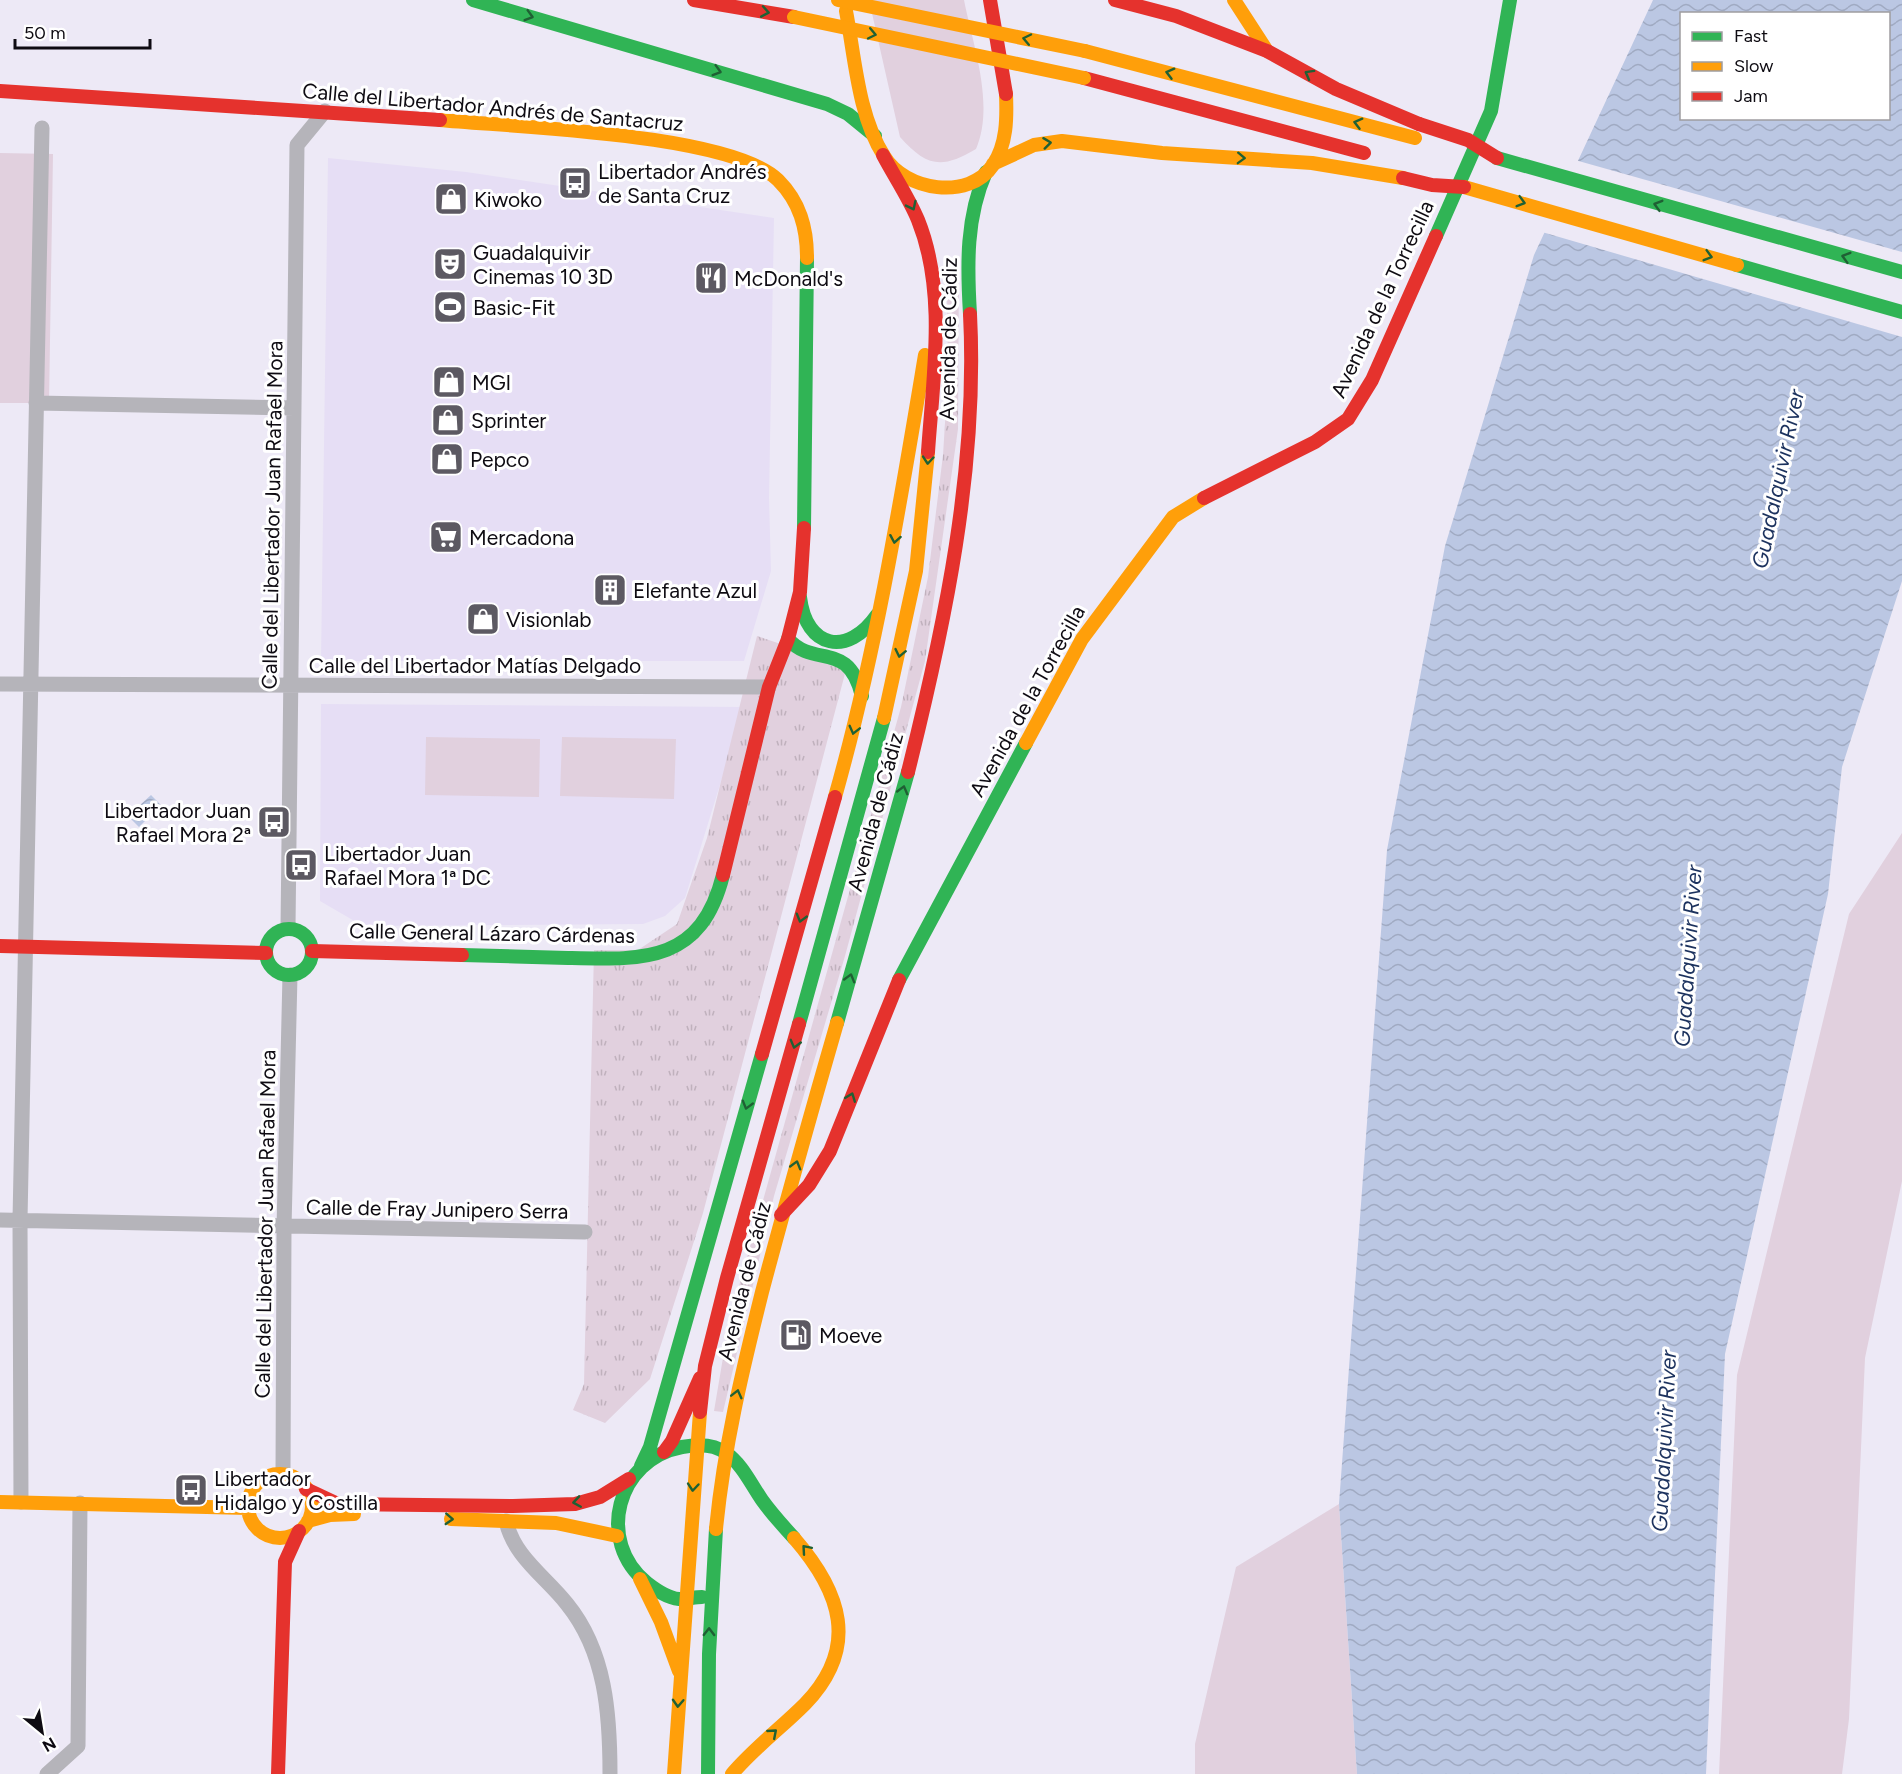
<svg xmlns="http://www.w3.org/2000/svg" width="1902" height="1774" viewBox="0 0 1902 1774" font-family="Figtree,sans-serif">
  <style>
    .built { fill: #e6def5 }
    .grass { fill: url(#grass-tufts) }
    .green { fill: #e1d0de }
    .water { fill: url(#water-waves); fill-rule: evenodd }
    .pier { fill: #ede9f6 }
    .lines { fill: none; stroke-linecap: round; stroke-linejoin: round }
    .street { stroke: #b5b4ba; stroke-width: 15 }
    .fast { stroke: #30b455; stroke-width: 14 }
    .slow { stroke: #ff9f0a; stroke-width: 14 }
    .jam { stroke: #e5322d; stroke-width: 14 }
    .slow-bridge { stroke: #ff9f0a; stroke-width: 14 }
    .jam-bridge { stroke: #e5322d; stroke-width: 14 }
    .oneway { stroke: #1f6034 }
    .labels { text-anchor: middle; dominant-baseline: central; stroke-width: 6; stroke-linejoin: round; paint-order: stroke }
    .street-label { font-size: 21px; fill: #0e0b12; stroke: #fff }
    .poi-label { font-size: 21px; fill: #0e0b12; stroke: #fff; text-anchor: start }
    .water-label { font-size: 22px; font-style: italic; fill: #1c325e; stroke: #fff }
  </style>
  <defs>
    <pattern id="grass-tufts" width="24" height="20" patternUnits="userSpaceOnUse" patternTransform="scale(1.5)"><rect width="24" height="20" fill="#e1d0de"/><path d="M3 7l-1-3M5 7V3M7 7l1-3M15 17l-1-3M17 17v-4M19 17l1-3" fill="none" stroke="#c0b1bd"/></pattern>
    <pattern id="water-waves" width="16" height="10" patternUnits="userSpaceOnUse" patternTransform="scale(1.5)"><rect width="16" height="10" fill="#bbc7e3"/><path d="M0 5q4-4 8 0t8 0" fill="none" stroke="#a0aac2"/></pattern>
  </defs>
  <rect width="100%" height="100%" fill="#ede9f6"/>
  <!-- built -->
  <path class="built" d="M328,158L466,172L774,218L769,498L771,571L744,661H321Z
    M321,704L744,707L685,898L665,916L643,924L363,926L320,901Z"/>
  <!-- grass -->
  <path class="grass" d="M959,258L958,429L925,661L845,956L774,1196L723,1412L714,1411L729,1322L901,707L928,577L943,455L948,375L947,291L944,260Z
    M757,636L847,666L703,1213L650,1379L605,1423L573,1410L584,1384L594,950H638L677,924L707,838Z"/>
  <!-- green -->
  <path class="green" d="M869,0H964C973,46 995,104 976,149C941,170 926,166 900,137Z
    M0,153L53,154L49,403H0Z
    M426,737L540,739L539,797L425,795Z
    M562,737L676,739L674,799L560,796Z
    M1902,833V1181L1865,1358L1849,1719L1842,1774H1719L1737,1375L1849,914Z
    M1339,1504L1357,1774H1195V1744L1236,1567Z"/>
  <!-- water -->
  <path class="water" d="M1653,0H1902V581L1842,767L1828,894L1725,1354L1706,1774H1357L1339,1504L1387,850L1445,546L1534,255ZM1682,14H1888V118H1682Z
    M151,795L161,805L139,827L128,816Z"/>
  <!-- pier -->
  <path class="pier" d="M1575,160L1902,252V337L1542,232Z"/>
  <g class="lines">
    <!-- street -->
    <path class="street" d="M36,403L294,408
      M0,684L769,687
      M288,928L297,145L325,111
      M0,1220L585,1232
      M283,1474L284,1228L290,975
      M21,1502L20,1220L42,128
      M506,1521C514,1557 545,1576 567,1604C606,1652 610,1715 610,1774
      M47,1774L78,1746L80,1503"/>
    <!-- fast -->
    <path class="fast" d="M473,0L827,104L848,114L875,136
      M1497,158L1902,272
      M1436,236L1491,111L1510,0
      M1737,265L1902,312
      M970,314C967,265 966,217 986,172
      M804,528L807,258
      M800,597C806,649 848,657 877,615
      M788,639C815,669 848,639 862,696
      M266 952a23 23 0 1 1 46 0a23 23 0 1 1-46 0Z
      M462,955C497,956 533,957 568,958C644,960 701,963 723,875
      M899,980L1026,743
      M837,1023L908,772
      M799,1024L884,718
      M641,1466L650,1447L762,1054
      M702,1597C695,1597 687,1599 679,1599C667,1598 656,1590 647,1583C595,1541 617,1459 682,1447C697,1444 714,1444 726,1453C742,1464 751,1484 762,1500C772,1514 783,1526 794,1538
      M708,1774L709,1654L716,1529"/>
    <!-- slow -->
    <path class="slow" d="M1234,0L1267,51
      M846,11C855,58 858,115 884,156C905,191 969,201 993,165C1007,144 1007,118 1006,94
      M1085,51L1415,138
      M440,120C511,127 730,133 778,180C800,202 807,228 807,258
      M993,164L1034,145L1062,141L1162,153L1312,163L1403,178
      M1464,187L1737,265
      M884,718L916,571L928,452
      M1026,743L1082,639L1173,517L1204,498
      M835,797C876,652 900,504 925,355
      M248 1506a32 32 0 1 1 64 0a32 32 0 1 1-64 0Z
      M0,1502L248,1508
      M451,1519L556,1523L617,1536
      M308,1521L330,1515L354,1514
      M716,1529C724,1447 742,1372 762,1292C786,1202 811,1113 837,1023
      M640,1579L661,1622L679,1671
      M674,1774L700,1412
      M732,1774C754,1748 781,1728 805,1704C860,1647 841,1592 794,1538"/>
    <!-- jam -->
    <path class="jam" d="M694,0L794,17
      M990,0L1006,94
      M1115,0L1176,16L1267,51L1336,89L1419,124
      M1084,78L1364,153
      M0,91L440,120
      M883,155C894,176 909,198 918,220C947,292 933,377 928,452
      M1204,498L1315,442L1348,419L1372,380L1436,236
      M908,772C945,624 978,468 970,314
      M723,875L769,687L788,639L800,592L804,528
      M0,946L266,953
      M312,951L462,955
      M762,1054L835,797
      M781,1215L809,1185L830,1151L899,980
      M700,1412L705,1366L727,1278L799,1024
      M664,1452L672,1441L700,1378
      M306,1489L338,1504L513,1506L575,1504L600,1497L629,1479
      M278,1774L285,1562L299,1531"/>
    <!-- slow-bridge -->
    <path class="slow-bridge" d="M838,0L1085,51
      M794,17L1084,78"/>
    <!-- jam-bridge -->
    <path class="jam-bridge" d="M1419,124L1468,140L1497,158
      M1403,178L1432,185L1464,187"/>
  </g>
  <!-- one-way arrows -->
  <defs><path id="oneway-chevron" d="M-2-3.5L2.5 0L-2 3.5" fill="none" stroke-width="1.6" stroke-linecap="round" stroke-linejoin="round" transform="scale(1.5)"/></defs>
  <g class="oneway">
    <use href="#oneway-chevron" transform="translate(765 12) rotate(10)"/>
    <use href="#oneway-chevron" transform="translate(529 16) rotate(16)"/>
    <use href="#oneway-chevron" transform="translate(872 34) rotate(12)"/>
    <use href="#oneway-chevron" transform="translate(1027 39) rotate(-168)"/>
    <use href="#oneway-chevron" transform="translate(717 71) rotate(16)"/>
    <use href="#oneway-chevron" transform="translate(1170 73) rotate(-165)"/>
    <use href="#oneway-chevron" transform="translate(1309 74) rotate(-151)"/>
    <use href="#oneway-chevron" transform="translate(1358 123) rotate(-165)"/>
    <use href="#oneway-chevron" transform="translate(1047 143) rotate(-7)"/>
    <use href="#oneway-chevron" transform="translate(1241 158) rotate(2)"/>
    <use href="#oneway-chevron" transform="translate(1521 202) rotate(16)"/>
    <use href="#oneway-chevron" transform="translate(1658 205) rotate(-164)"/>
    <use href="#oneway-chevron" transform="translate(912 206) rotate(64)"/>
    <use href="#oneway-chevron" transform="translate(1708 256) rotate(16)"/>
    <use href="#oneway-chevron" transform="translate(1846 257) rotate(-164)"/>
    <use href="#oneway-chevron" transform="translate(928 460) rotate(95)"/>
    <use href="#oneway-chevron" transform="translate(895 539) rotate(100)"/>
    <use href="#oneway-chevron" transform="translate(900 653) rotate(102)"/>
    <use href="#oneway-chevron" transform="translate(854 730) rotate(104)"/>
    <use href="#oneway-chevron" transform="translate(903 790) rotate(-75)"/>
    <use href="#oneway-chevron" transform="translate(801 918) rotate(106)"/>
    <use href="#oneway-chevron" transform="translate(850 978) rotate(-74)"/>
    <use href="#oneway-chevron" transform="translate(795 1044) rotate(105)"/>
    <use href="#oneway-chevron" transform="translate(851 1097) rotate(-69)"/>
    <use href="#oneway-chevron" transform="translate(747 1105) rotate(106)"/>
    <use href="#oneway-chevron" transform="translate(796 1165) rotate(-74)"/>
    <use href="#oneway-chevron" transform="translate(737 1394) rotate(-76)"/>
    <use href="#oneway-chevron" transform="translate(693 1487) rotate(95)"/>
    <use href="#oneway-chevron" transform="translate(577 1502) rotate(171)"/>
    <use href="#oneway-chevron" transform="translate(449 1519) rotate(3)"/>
    <use href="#oneway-chevron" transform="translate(806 1549) rotate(-131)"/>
    <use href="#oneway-chevron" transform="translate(709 1632) rotate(-89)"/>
    <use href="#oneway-chevron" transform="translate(678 1703) rotate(93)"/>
    <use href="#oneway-chevron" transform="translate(773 1733) rotate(-41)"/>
  </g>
  <!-- icons -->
  <defs>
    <symbol id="bus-square" viewBox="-11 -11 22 22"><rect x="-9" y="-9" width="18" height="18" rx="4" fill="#5c5962" stroke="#fff"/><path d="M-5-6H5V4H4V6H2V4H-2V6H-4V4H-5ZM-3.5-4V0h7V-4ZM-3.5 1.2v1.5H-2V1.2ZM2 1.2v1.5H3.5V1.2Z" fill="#fff"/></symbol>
    <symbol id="shop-square" viewBox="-11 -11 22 22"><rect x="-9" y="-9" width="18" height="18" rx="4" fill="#5c5962" stroke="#fff"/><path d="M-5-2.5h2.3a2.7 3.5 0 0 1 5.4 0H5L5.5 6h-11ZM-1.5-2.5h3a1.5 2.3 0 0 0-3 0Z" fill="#fff"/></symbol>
    <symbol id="theatre-square" viewBox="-11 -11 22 22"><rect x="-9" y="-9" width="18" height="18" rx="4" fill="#5c5962" stroke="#fff"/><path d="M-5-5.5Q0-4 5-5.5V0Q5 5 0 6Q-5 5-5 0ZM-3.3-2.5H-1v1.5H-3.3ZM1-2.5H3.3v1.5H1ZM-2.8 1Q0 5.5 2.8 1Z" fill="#fff"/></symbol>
    <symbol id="restaurant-square" viewBox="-11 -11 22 22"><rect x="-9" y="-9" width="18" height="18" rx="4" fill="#5c5962" stroke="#fff"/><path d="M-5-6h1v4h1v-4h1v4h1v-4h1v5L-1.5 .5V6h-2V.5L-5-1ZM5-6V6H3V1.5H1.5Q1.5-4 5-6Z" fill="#fff"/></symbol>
    <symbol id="stadium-square" viewBox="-11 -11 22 22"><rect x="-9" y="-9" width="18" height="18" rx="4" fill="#5c5962" stroke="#fff"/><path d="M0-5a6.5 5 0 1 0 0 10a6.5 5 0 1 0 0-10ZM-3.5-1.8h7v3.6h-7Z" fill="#fff"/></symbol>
    <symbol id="supermarket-square" viewBox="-11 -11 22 22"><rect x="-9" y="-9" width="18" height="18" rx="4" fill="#5c5962" stroke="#fff"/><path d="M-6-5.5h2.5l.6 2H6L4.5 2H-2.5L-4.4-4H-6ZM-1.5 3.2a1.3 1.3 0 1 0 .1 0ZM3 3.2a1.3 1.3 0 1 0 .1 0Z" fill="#fff"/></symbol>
    <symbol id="building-square" viewBox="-11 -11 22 22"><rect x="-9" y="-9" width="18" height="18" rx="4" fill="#5c5962" stroke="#fff"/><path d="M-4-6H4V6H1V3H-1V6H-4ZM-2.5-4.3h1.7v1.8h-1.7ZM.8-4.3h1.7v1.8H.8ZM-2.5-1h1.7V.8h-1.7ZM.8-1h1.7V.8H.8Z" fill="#fff"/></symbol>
    <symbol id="fuel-square" viewBox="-11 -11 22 22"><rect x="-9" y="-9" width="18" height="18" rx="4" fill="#5c5962" stroke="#fff"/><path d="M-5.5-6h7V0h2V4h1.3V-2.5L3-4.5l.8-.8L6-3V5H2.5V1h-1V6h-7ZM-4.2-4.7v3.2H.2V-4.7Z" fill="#fff"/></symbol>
  </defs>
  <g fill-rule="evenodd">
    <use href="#bus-square" x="556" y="164" width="38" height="38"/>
    <use href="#shop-square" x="432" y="180" width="38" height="38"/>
    <use href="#theatre-square" x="431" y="245" width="38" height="38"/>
    <use href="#restaurant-square" x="692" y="259" width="38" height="38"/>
    <use href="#stadium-square" x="431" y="288" width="38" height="38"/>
    <use href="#shop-square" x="430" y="363" width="38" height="38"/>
    <use href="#shop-square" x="429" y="401" width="38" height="38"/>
    <use href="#shop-square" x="428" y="440" width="38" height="38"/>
    <use href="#supermarket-square" x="427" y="518" width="38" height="38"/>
    <use href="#building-square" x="591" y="571" width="38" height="38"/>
    <use href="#shop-square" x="464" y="600" width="38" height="38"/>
    <use href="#bus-square" x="255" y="803" width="38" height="38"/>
    <use href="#bus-square" x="282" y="846" width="38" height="38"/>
    <use href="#fuel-square" x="777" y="1316" width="38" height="38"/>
    <use href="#bus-square" x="172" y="1471" width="38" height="38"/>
  </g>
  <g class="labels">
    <!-- street labels -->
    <g class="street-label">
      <text transform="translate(493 107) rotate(5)">Calle del Libertador Andrés de Santacruz</text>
      <text transform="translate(1382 299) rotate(-65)">Avenida de la Torrecilla</text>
      <text transform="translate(948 339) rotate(-89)">Avenida de Cádiz</text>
      <text transform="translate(272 515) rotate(-89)">Calle del Libertador Juan Rafael Mora</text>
      <text x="475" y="665">Calle del Libertador Matías Delgado</text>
      <text transform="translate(1027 701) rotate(-61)">Avenida de la Torrecilla</text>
      <text transform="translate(875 812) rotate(-75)">Avenida de Cádiz</text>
      <text transform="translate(492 933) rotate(1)">Calle General Lázaro Cárdenas</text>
      <text transform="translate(437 1209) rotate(1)">Calle de Fray Junipero Serra</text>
      <text transform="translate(265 1224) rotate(-89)">Calle del Libertador Juan Rafael Mora</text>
      <text transform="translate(744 1281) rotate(-76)">Avenida de Cádiz</text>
    </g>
    <!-- poi labels -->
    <g class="poi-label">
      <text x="598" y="171">Libertador Andrés<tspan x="598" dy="24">de Santa Cruz</tspan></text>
      <text x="474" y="199">Kiwoko</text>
      <text x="473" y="252">Guadalquivir<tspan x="473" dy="24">Cinemas 10 3D</tspan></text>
      <text x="734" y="278">McDonald's</text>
      <text x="473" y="307">Basic-Fit</text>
      <text x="472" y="382">MGI</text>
      <text x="471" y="420">Sprinter</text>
      <text x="470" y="459">Pepco</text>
      <text x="469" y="537">Mercadona</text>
      <text x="633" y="590">Elefante Azul</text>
      <text x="506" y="619">Visionlab</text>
      <text x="251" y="810" text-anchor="end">Libertador Juan<tspan x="251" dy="24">Rafael Mora 2ª</tspan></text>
      <text x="324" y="853">Libertador Juan<tspan x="324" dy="24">Rafael Mora 1ª DC</tspan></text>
      <text x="819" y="1335">Moeve</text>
      <text x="214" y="1478">Libertador<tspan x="214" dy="24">Hidalgo y Costilla</tspan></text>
    </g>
    <!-- water labels -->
    <g class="water-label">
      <text transform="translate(1778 479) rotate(-78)">Guadalquivir River</text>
      <text transform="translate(1688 956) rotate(-86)">Guadalquivir River</text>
      <text transform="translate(1664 1441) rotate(-87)">Guadalquivir River</text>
    </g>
  </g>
  <!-- legend -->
  <rect x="1680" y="12" width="210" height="108" fill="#ffffff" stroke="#9f9da0" stroke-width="1.5"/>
  <rect x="1692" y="32" width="30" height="9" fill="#30b455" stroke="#9f9da0" stroke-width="1.5"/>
  <text x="1734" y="42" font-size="18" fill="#0e0b12">Fast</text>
  <rect x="1692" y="62" width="30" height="9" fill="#ff9f0a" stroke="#9f9da0" stroke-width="1.5"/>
  <text x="1734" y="72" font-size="18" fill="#0e0b12">Slow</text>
  <rect x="1692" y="92" width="30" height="9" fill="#e5322d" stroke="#9f9da0" stroke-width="1.5"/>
  <text x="1734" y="102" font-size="18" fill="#0e0b12">Jam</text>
  <!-- north arrow -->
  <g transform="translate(42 1732) rotate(150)" stroke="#ffffff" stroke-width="4.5" paint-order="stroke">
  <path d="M0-4.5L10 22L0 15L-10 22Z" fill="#0e0b12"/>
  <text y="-9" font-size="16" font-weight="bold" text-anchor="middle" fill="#0e0b12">N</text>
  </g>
  <!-- scale -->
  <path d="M15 39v9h135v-9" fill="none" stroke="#0e0b12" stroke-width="3"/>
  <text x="24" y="39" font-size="18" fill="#0e0b12" stroke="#ffffff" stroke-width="4.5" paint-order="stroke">50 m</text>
</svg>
